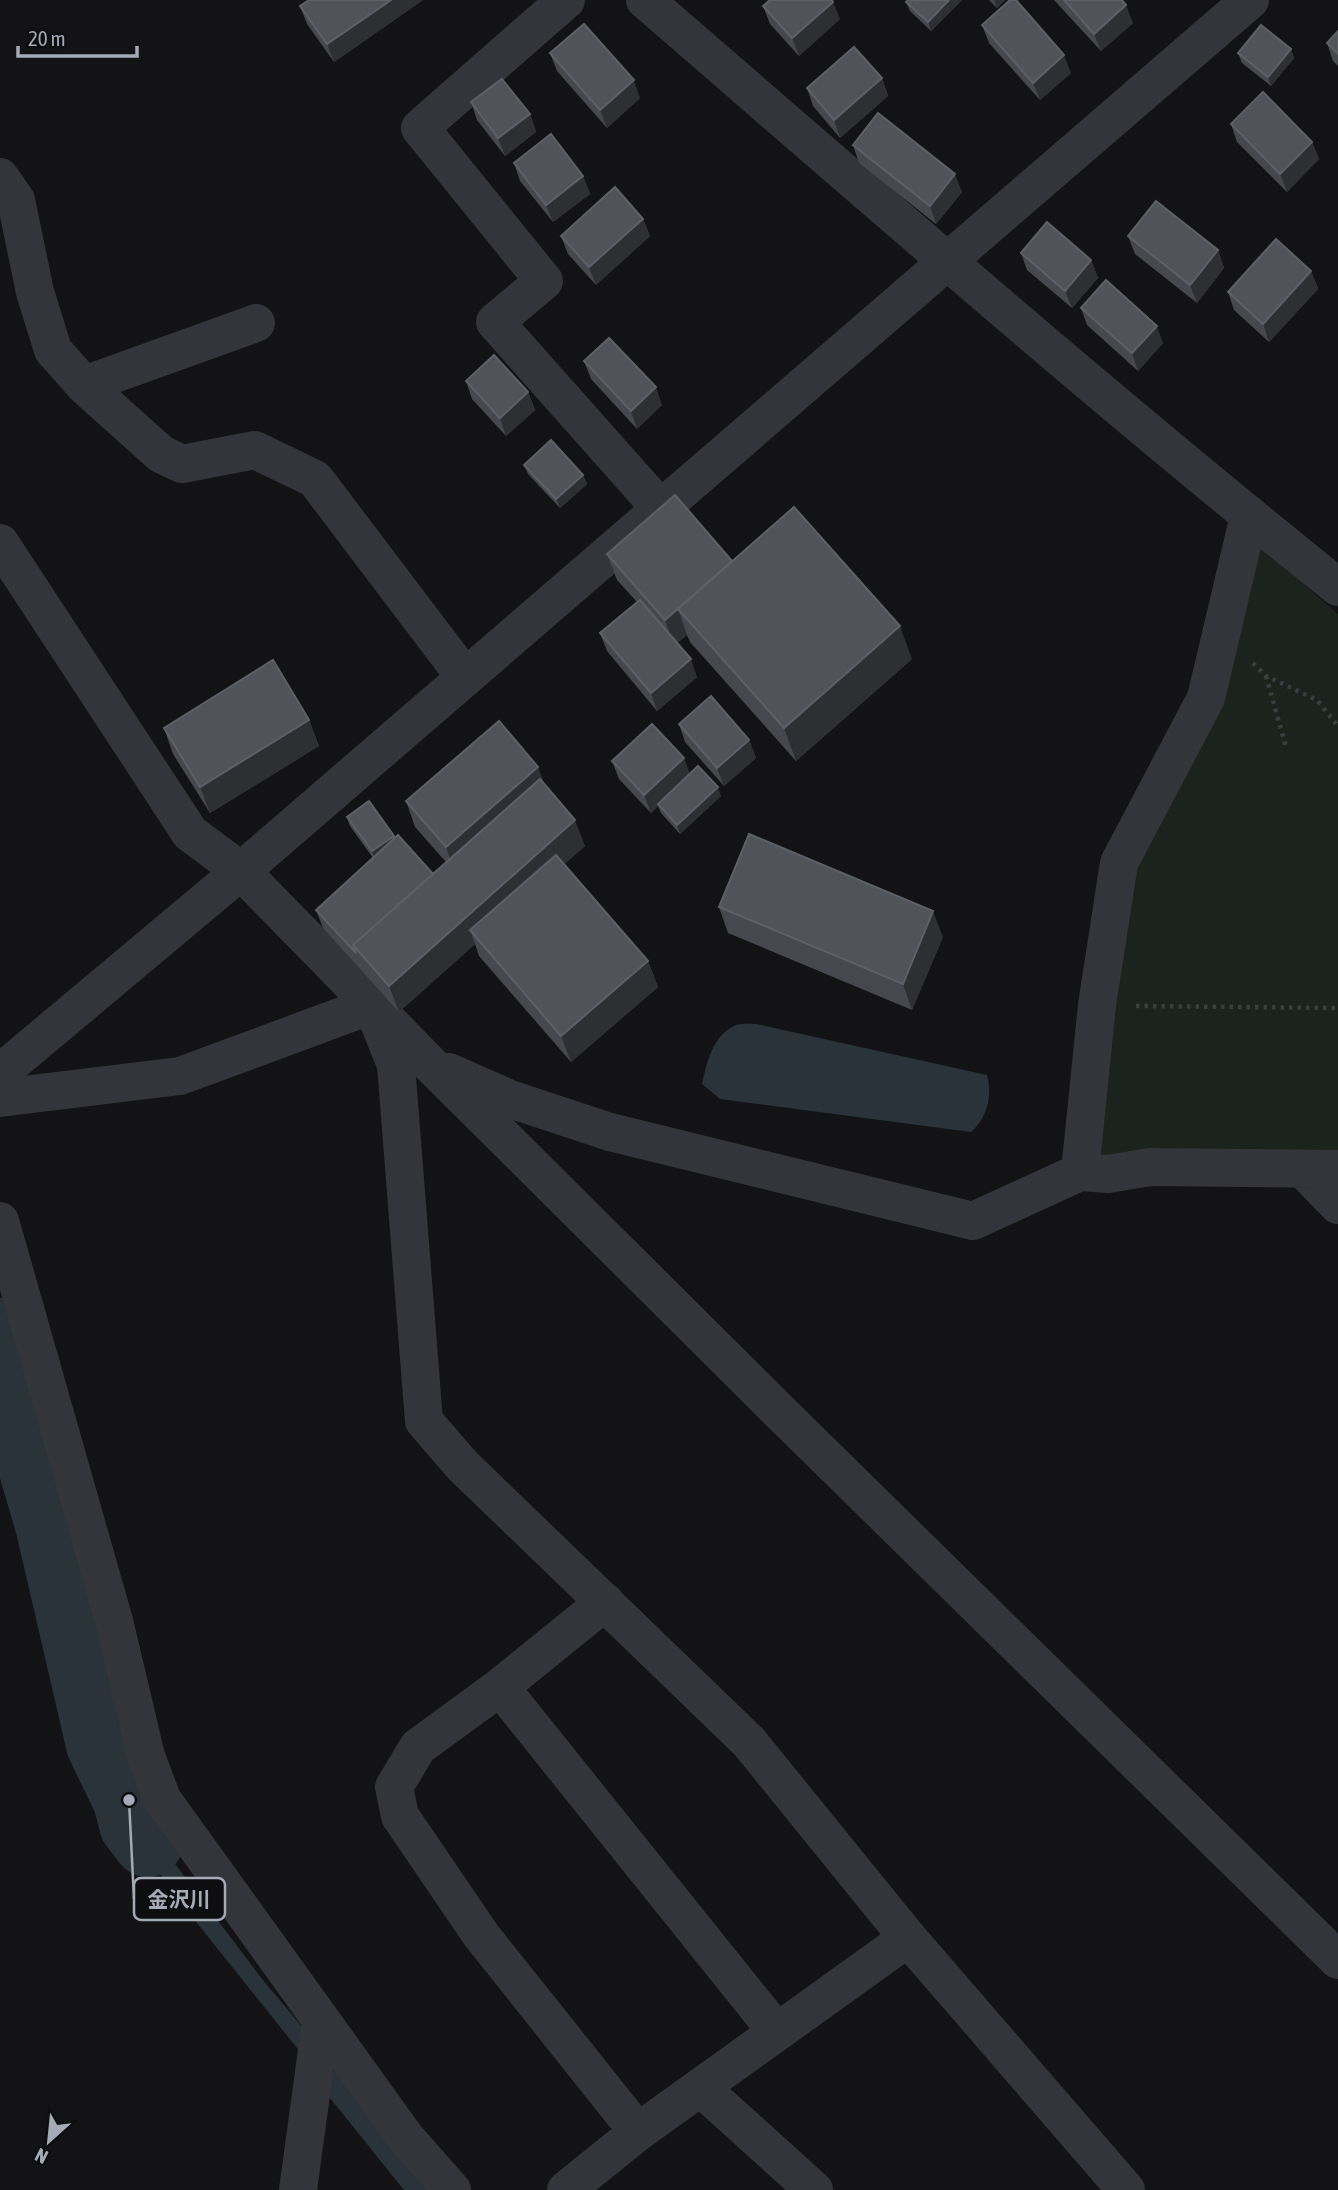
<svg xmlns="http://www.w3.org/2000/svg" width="1338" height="2190" viewBox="0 0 1338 2190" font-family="'Asap Condensed','Noto Sans JP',sans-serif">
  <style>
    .green { fill: #1b231c }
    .water { fill: #293339 }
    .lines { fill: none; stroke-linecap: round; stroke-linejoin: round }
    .river { stroke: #293339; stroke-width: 72 }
    .path { stroke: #3a3d41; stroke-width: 4.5; stroke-dasharray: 3.5 5; stroke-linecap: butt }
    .minor { stroke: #34353a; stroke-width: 38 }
    .tertiary { stroke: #34353a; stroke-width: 38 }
    .wall { fill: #46484d }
    .shaded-wall { fill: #2d2f32 }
    .building { fill: #505358; stroke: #5d6167; stroke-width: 2 }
    .leader { fill: none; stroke: #a4abb6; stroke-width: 2.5 }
    .callout-dot { fill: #a4abb6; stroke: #0e0e10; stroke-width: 2.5 }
    .callout { fill: #0e0e10; stroke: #a4abb6; stroke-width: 2.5 }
    .callout-label { font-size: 21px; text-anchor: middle; font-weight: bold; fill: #a4abb6 }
  </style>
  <rect width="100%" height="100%" fill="#131315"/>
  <!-- green -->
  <path class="green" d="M1255,542L1338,614V1156L1088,1163L1127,865Z"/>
  <!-- water -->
  <path class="water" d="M756,1024L987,1075C993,1095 987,1119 971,1132L720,1099L702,1084C707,1062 712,1037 734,1026C739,1023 750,1024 756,1024Z
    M0,1297L22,1387L1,1393L0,1390Z
    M34,1421L72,1563L47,1566L13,1424Z
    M78,1582L99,1675L76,1678L52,1586Z
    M111,1751L131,1801L166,1852L262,1979L309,2035L301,2053L189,1913L121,1821L96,1754Z
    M338,2067L436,2190H404L322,2088L324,2080Z"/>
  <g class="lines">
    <!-- river -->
    <path class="river" d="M0,1334L8,1378L51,1524L102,1744L129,1800L135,1824L148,1841"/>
    <!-- path -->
    <path class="path" d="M1253,663L1266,676L1317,700L1338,726
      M1266,676L1286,747
      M1136,1006L1338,1008"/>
    <!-- minor -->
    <path class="minor" d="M566,0L420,128L544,281L495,322L661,509
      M645,0C874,198 1102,398 1338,587
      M0,177L16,200L35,292L53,350L84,385L161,454L182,464L255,450L315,479L465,677
      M84,385L256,323
      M0,543L190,833L241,871L430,1064L786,1418L1338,1960
      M449,1072L510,1099L610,1132L973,1221L1080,1172L1108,1174L1150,1167L1338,1169
      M0,1098L180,1076L372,1005L396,1065L424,1421L463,1466L749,1742L908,1938L1126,2190
      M1303,1169L1338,1205
      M1080,1172L1097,1005L1119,863L1206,698L1249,516
      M0,1221L114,1621L146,1756L162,1799L406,2138L452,2190
      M605,1602L500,1687L418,1747L394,1787L400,1816L481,1935L638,2132
      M500,1687L777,2032
      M701,2088L814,2190
      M298,2190L321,2021
      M566,2190L638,2132L908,1938"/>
    <!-- tertiary -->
    <path class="tertiary" d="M0,1073L241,871L1250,0"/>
  </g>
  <!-- wall -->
  <path class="wall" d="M309,0H423L334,62L307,24L300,6Z
    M908,0H962L931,31L910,11L906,2Z
    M989,0H1005L997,8Z
    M1054,0H1122L1133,23L1101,51Z
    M763,6L840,19L799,56L770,24Z
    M982,25L1071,73L1040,100L989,43Z
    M1338,31V66L1333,61L1327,43Z
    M1291,49L1294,58L1271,86L1242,63L1238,53Z
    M550,53L640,98L607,128L557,71Z
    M882,78L888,96L840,138L813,106L807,88Z
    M471,102L530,114L536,132L505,156L477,120Z
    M1231,124L1312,142L1319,159L1287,192L1237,142Z
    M853,145L962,192L936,224L859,163Z
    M514,163L583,176L590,194L553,222L520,181Z
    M643,219L650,236L596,285L568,254L561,236Z
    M1128,236L1218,250L1224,268L1197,303L1135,254Z
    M1021,253L1091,260L1098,278L1072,308L1027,270Z
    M1311,271L1318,289L1269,342L1234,310L1228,292Z
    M1081,308L1163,343L1138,371L1087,325Z
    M584,361L662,405L637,429L591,379Z
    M466,381L528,392L535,410L506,436L472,399Z
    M524,465L583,475L587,484L560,508L528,474Z
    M607,554L732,561L912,659L796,761L690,642L687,635L677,643L697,677L657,711L607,651L600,633L637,602L617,580Z
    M309,720L319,746L210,813L173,754L164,728Z
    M679,724L749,740L756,758L724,786L685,742Z
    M612,761L690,774L721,796L680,834L661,813L658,806L651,813L619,779Z
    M545,785L585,846L564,864L648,961L658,987L571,1062L479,956L475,944L399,1012L323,928L316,910L373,858L350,826L347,817L395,838L433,874L446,862L415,827L406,801Z
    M719,907L943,937L912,1010L728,933Z"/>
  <!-- shaded-wall -->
  <path class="shaded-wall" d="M391,0H423L334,62L327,44Z
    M949,0H962L931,31L928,22Z
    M994,0H1005L997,8Z
    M833,2L840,19L799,56L792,38Z
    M1126,5L1133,23L1101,51L1094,34Z
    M1291,49L1294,58L1271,86L1268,77Z
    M1064,55L1071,73L1040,100L1033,83Z
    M882,78L888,96L840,138L834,120Z
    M634,80L640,98L607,128L600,110Z
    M530,114L536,132L505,156L498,138Z
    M1312,142L1319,159L1287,192L1280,174Z
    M955,174L962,192L936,224L930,206Z
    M583,176L590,194L553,222L546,205Z
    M643,219L650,236L596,285L589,267Z
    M1218,250L1224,268L1197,303L1190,285Z
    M1091,260L1098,278L1072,308L1065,291Z
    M1311,271L1318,289L1269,342L1263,324Z
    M1157,326L1163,343L1138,371L1132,353Z
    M656,387L662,405L637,429L631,411Z
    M528,392L535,410L506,436L500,418Z
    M583,475L587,484L560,508L556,499Z
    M733,561L678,609L687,635L674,646L665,620Z
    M900,626L912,659L796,761L784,728Z
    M691,659L697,677L657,711L651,693Z
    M309,720L319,746L210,813L200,787Z
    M749,740L756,758L724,786L717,768Z
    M684,758L691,776L651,813L644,795Z
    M538,767L548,793L455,873L446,847Z
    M718,787L721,796L680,834L677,825Z
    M575,820L585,846L479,940L470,930L475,944L399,1012L389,986Z
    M394,836L397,845L375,860L372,851Z
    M933,911L943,937L912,1010L903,984Z
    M648,961L658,987L571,1062L561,1036Z"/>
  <!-- building -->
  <path class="building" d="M309,0H391L327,44L300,6Z
    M770,0H832L833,2L792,38L763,6Z
    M908,0H949L928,22L906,2Z
    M1010,0H1016L1064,55L1033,83L982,25Z
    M1064,0H1122L1126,5L1094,34Z
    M584,24L634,80L600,110L550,53Z
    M1261,25L1291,49L1268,77L1238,53Z
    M1338,31V54L1327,43Z
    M854,47L882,78L834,120L807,88Z
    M502,79L530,114L498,138L471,102Z
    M1263,92L1312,142L1280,174L1231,124Z
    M878,113L955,174L930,206L853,145Z
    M551,134L583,176L546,205L514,163Z
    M615,187L643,219L589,267L561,236Z
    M1156,201L1218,250L1190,285L1128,236Z
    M1047,222L1091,260L1065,291L1021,253Z
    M1276,239L1311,271L1263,324L1228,292Z
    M1106,280L1157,326L1132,353L1081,308Z
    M609,338L656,387L631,411L584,361Z
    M494,355L528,392L500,418L466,381Z
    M551,440L583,475L556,499L524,465Z
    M675,495L732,561L665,620L607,554Z
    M794,507L900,626L784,728L678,609Z
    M640,600L691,659L651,693L600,633Z
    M273,660L309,720L200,787L164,728Z
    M711,696L749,740L717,768L679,724Z
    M499,721L538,767L446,847L406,801Z
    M652,724L684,758L644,795L612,761Z
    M698,766L718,787L677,825L658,804Z
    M540,779L575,820L389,986L353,945Z
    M369,801L394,836L372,851L347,817Z
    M749,834L933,911L903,984L719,907Z
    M398,835L433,874L353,945L356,953L316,910Z
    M556,855L648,961L561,1036L470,930Z"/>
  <!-- callouts -->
  <path class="leader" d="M129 1800L134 1899"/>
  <circle class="callout-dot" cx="129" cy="1800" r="7"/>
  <rect class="callout" x="134" y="1878" width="91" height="42" rx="7"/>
  <g class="callout-label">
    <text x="179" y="1907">金沢川</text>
  </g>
  <!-- north arrow -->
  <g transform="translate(49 2141) rotate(207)" stroke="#0e0e10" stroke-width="5" paint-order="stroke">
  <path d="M0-5L12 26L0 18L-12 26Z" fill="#a4abb6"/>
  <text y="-10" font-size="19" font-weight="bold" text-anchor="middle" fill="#a4abb6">N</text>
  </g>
  <!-- scale -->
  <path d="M18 46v10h119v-10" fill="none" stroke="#a4abb6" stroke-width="3.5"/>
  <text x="28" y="46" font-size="21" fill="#a4abb6" stroke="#0e0e10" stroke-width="5" paint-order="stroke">20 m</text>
</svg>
